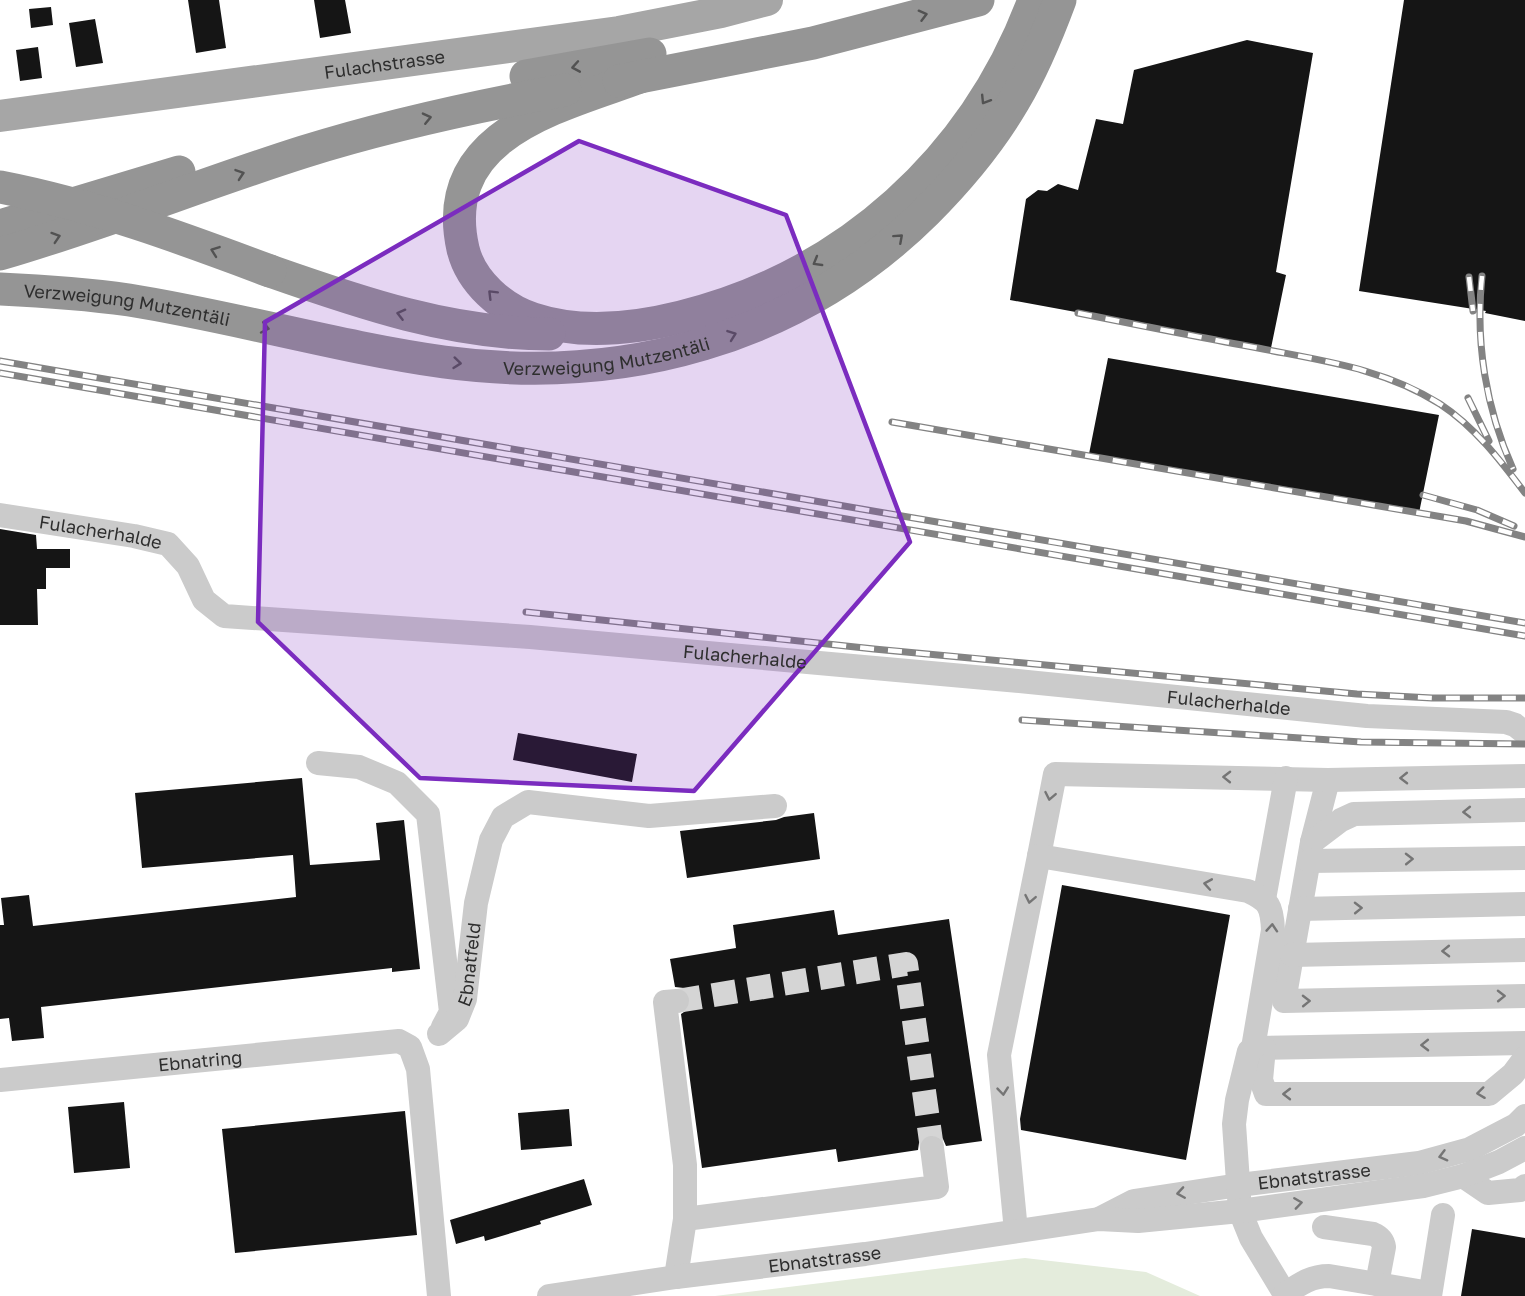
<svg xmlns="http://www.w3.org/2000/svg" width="1525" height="1296" viewBox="0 0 1525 1296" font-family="'Golos Text',sans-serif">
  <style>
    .green { fill: #e4ecdc }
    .building { fill: #151515 }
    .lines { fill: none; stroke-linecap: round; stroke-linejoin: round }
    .minor-tunnel { stroke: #d5d5d5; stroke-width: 24; stroke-dasharray: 24 12; stroke-linecap: butt }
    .minor { stroke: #cbcbcb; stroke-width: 24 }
    .major { stroke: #a6a6a6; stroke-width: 32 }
    .highway { stroke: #959595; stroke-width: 33 }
    .rail-casing { stroke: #838383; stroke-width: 7 }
    .rail { stroke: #fff; stroke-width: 4.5; stroke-dasharray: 14; stroke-linecap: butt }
    .highway-bridge { stroke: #959595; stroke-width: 33 }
    .oneway { stroke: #525252 }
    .oneway2 { stroke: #757575 }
    .marked { fill: #7b2cbf; fill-opacity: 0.2; stroke: #7b2cbf; stroke-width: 4.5; stroke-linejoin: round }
    .labels { text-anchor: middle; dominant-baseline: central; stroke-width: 6; stroke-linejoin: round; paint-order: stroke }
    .street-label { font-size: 18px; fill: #2e2e2e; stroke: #fff }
  </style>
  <rect width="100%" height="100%" fill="#fff"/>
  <!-- green -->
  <path class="green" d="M1025,1258L1146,1272L1200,1296H715Z"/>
  <!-- building -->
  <path class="building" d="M188,0H219L226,48L196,53Z
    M314,0H345L351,33L320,38Z
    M1404,0H1525V321L1485,313L1486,311L1359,291Z
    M51,7L53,25L31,28L29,9Z
    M95,19L103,63L76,67L69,23Z
    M1247,40L1313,53L1276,272L1286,275L1271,348L1010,300L1026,199L1038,190L1047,191L1058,184L1078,190L1096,119L1123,124L1134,70Z
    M38,47L42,78L20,81L16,50Z
    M1108,358L1439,415L1419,513L1089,454Z
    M0,529L36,535L37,549H70V568H46V589H37L38,625H0Z
    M518,733L637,754L632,782L513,760Z
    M302,778L310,865L380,860L376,823L404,820L420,969L392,972V968L41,1007L44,1038L12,1041L9,1018L0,1019V925H4L1,898L29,895L33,926L296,897L293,855L142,868L135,793Z
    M814,813L820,859L687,878L680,831L776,820L784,817Z
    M1062,885L1230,915L1186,1160L1021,1130L1020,1119Z
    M834,910L838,935L949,919L982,1141L946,1146L943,1139L938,1135L931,1134L923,1137L919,1143L918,1150L838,1162L836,1149L702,1168L681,1014L690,1008L691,999L689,993L684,988L675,987L670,959L736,948L733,925Z
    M124,1102L130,1168L74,1173L68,1107Z
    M569,1109L572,1146L521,1150L518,1113Z
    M405,1111L417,1235L235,1253L222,1129Z
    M584,1179L592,1205L540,1221L541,1224L485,1241L484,1236L456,1244L450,1220Z
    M1472,1229L1525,1238V1296H1461Z"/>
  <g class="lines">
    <!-- minor-tunnel -->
    <path class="minor-tunnel" d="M677,1001L906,964L932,1148"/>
    <!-- minor -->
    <g class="minor">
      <path id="s1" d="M0,515L134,536L168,544L188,566L204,600L224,616L530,637L1008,680L1367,716L1506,722L1515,725L1525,733"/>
      <path d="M318,763L359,767L397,783L428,814L451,1012L443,1027"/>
      <path d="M1328,780L1312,842L1284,1001L1525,996"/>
      <path d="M1312,842L1341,820L1354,814L1525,810"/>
      <path d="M1039,856L1055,774L1328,780L1525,776"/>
      <path d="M1309,861L1525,858"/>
      <path d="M1264,899L1286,778"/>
      <path d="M1300,909L1525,904"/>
      <path d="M1292,955L1525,950"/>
      <path id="s2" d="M439,1034L457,1019L465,999L476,903L491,840L503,817L528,802L649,816L775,806"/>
      <path d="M1253,1048L1525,1043"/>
      <path d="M1264,1048L1261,1080L1266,1094H1489L1513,1074L1525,1058"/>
      <path id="s3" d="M0,1080L399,1041L410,1047L418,1069L439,1296"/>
      <path d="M1463,1176L1488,1193L1520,1190L1525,1186"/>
      <path id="s4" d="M1101,1218L1134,1201L1239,1185L1419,1163L1470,1149L1516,1125L1525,1116"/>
      <path d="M685,1219L937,1187L932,1148"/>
      <path d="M1324,1227L1373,1234C1380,1237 1383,1240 1384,1247L1377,1284"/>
      <path d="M1016,1231L999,1055L1039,856L1248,891C1269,901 1272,906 1273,930L1253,1048L1249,1051L1237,1100L1234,1124L1240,1211L1251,1238L1286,1296"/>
      <path d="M676,1277L685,1219V1165L665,1002L677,1001"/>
      <path d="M1285,1294C1300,1284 1311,1276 1329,1276L1430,1293"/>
      <path id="s5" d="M549,1296L676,1277L865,1254L1099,1219L1138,1221L1240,1211L1423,1186L1463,1176L1499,1162L1525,1148"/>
      <path d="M1430,1296L1443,1215"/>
    </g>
    <!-- major -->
    <path class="major" id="s6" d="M0,116L619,32L721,12L767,0"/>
    <!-- highway -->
    <g class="highway">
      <path d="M526,76L650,54"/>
      <path d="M640,77C558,107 437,134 463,249C471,282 502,309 533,319C581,335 633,329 681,317C846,276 975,159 1034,0"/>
      <path d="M619,81L813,43L978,0"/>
      <path d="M0,226L179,172"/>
      <path d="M0,254C103,224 202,184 303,152C389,125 477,106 565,90"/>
      <path d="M270,271C361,303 452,334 549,334"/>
      <path id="s7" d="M0,289C43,291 86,294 129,300C235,317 338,347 444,362C622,386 797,340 926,212C960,178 990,142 1014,101C1033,69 1047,35 1060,0"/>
    </g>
    <defs>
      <path id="rail" d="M1482,276C1475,342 1486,409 1513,469
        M1469,277L1473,311
        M1078,313C1138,325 1198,337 1258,348C1323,361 1383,368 1440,404C1475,427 1500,460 1525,493
        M0,361L1525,623
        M0,373L1525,636
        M1468,398L1489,441
        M892,422L1466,521L1525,537
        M1423,495L1477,510L1514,526
        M526,612L874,649L1357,694L1432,698H1525
        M1022,720L1361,742L1525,744"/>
    </defs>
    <!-- rail casing -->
    <use href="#rail" class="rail-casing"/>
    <!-- rail -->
    <use href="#rail" class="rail"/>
    <!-- highway-bridge -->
    <path class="highway-bridge" d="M0,187C93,205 182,238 270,271"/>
  </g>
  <!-- one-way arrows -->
  <defs><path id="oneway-chevron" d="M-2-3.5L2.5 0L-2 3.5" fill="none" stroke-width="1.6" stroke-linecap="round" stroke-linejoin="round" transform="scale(1.5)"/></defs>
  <g class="oneway">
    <use href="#oneway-chevron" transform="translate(923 15) rotate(-15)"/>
    <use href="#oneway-chevron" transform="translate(576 67) rotate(170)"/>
    <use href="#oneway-chevron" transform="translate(985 100) rotate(122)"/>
    <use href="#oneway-chevron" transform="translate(427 118) rotate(-13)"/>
    <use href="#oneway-chevron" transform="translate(240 174) rotate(-19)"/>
    <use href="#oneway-chevron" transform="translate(56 237) rotate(-18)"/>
    <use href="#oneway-chevron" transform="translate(899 238) rotate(-42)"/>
    <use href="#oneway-chevron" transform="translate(215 251) rotate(-160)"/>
    <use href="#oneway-chevron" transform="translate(817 262) rotate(150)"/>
    <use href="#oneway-chevron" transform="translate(492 294) rotate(-135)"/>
    <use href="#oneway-chevron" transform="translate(401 314) rotate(-166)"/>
    <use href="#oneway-chevron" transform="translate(265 328) rotate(12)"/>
    <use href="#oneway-chevron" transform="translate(732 335) rotate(-20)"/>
    <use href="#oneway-chevron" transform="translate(457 363) rotate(6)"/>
  </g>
  <g class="oneway2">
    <use href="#oneway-chevron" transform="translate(1227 777) rotate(-179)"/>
    <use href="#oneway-chevron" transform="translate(1404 778) rotate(179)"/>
    <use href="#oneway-chevron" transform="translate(1050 796) rotate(101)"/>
    <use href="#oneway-chevron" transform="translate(1467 812) rotate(179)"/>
    <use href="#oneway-chevron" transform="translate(1409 859) rotate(-1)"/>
    <use href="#oneway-chevron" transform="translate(1208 884) rotate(-170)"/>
    <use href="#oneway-chevron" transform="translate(1030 899) rotate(101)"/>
    <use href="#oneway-chevron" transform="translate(1358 908) rotate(-1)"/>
    <use href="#oneway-chevron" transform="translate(1272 928) rotate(-86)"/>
    <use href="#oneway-chevron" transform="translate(1446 951) rotate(179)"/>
    <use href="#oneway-chevron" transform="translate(1501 996) rotate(-1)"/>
    <use href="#oneway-chevron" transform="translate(1306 1001) rotate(-1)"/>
    <use href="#oneway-chevron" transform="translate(1425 1045) rotate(179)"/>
    <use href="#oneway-chevron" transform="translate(1003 1091) rotate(84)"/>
    <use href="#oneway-chevron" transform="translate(1481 1093) rotate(173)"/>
    <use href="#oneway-chevron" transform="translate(1287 1094) rotate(-180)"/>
    <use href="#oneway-chevron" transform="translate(1443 1156) rotate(165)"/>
    <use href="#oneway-chevron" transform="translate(1181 1193) rotate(171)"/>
    <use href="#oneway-chevron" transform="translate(1298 1203) rotate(-8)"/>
  </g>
  <!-- marked area -->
  <path class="marked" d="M579,141L786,215L910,542L694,791L420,778L258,622L265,322Z"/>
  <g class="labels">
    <!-- street labels -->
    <g class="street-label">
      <text stroke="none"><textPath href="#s6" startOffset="388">Fulachstrasse</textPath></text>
      <text stroke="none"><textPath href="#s7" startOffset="128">Verzweigung Mutzentäli</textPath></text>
      <text stroke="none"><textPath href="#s7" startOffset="614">Verzweigung Mutzentäli</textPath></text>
      <text stroke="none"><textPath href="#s1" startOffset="102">Fulacherhalde</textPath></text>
      <text stroke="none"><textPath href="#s1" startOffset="786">Fulacherhalde</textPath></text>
      <text stroke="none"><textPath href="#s1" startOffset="1272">Fulacherhalde</textPath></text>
      <text stroke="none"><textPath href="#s2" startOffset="80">Ebnatfeld</textPath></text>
      <text stroke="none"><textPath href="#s3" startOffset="201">Ebnatring</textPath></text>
      <text stroke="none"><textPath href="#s4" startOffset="219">Ebnatstrasse</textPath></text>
      <text stroke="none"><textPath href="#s5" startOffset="278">Ebnatstrasse</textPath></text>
    </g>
  </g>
</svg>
